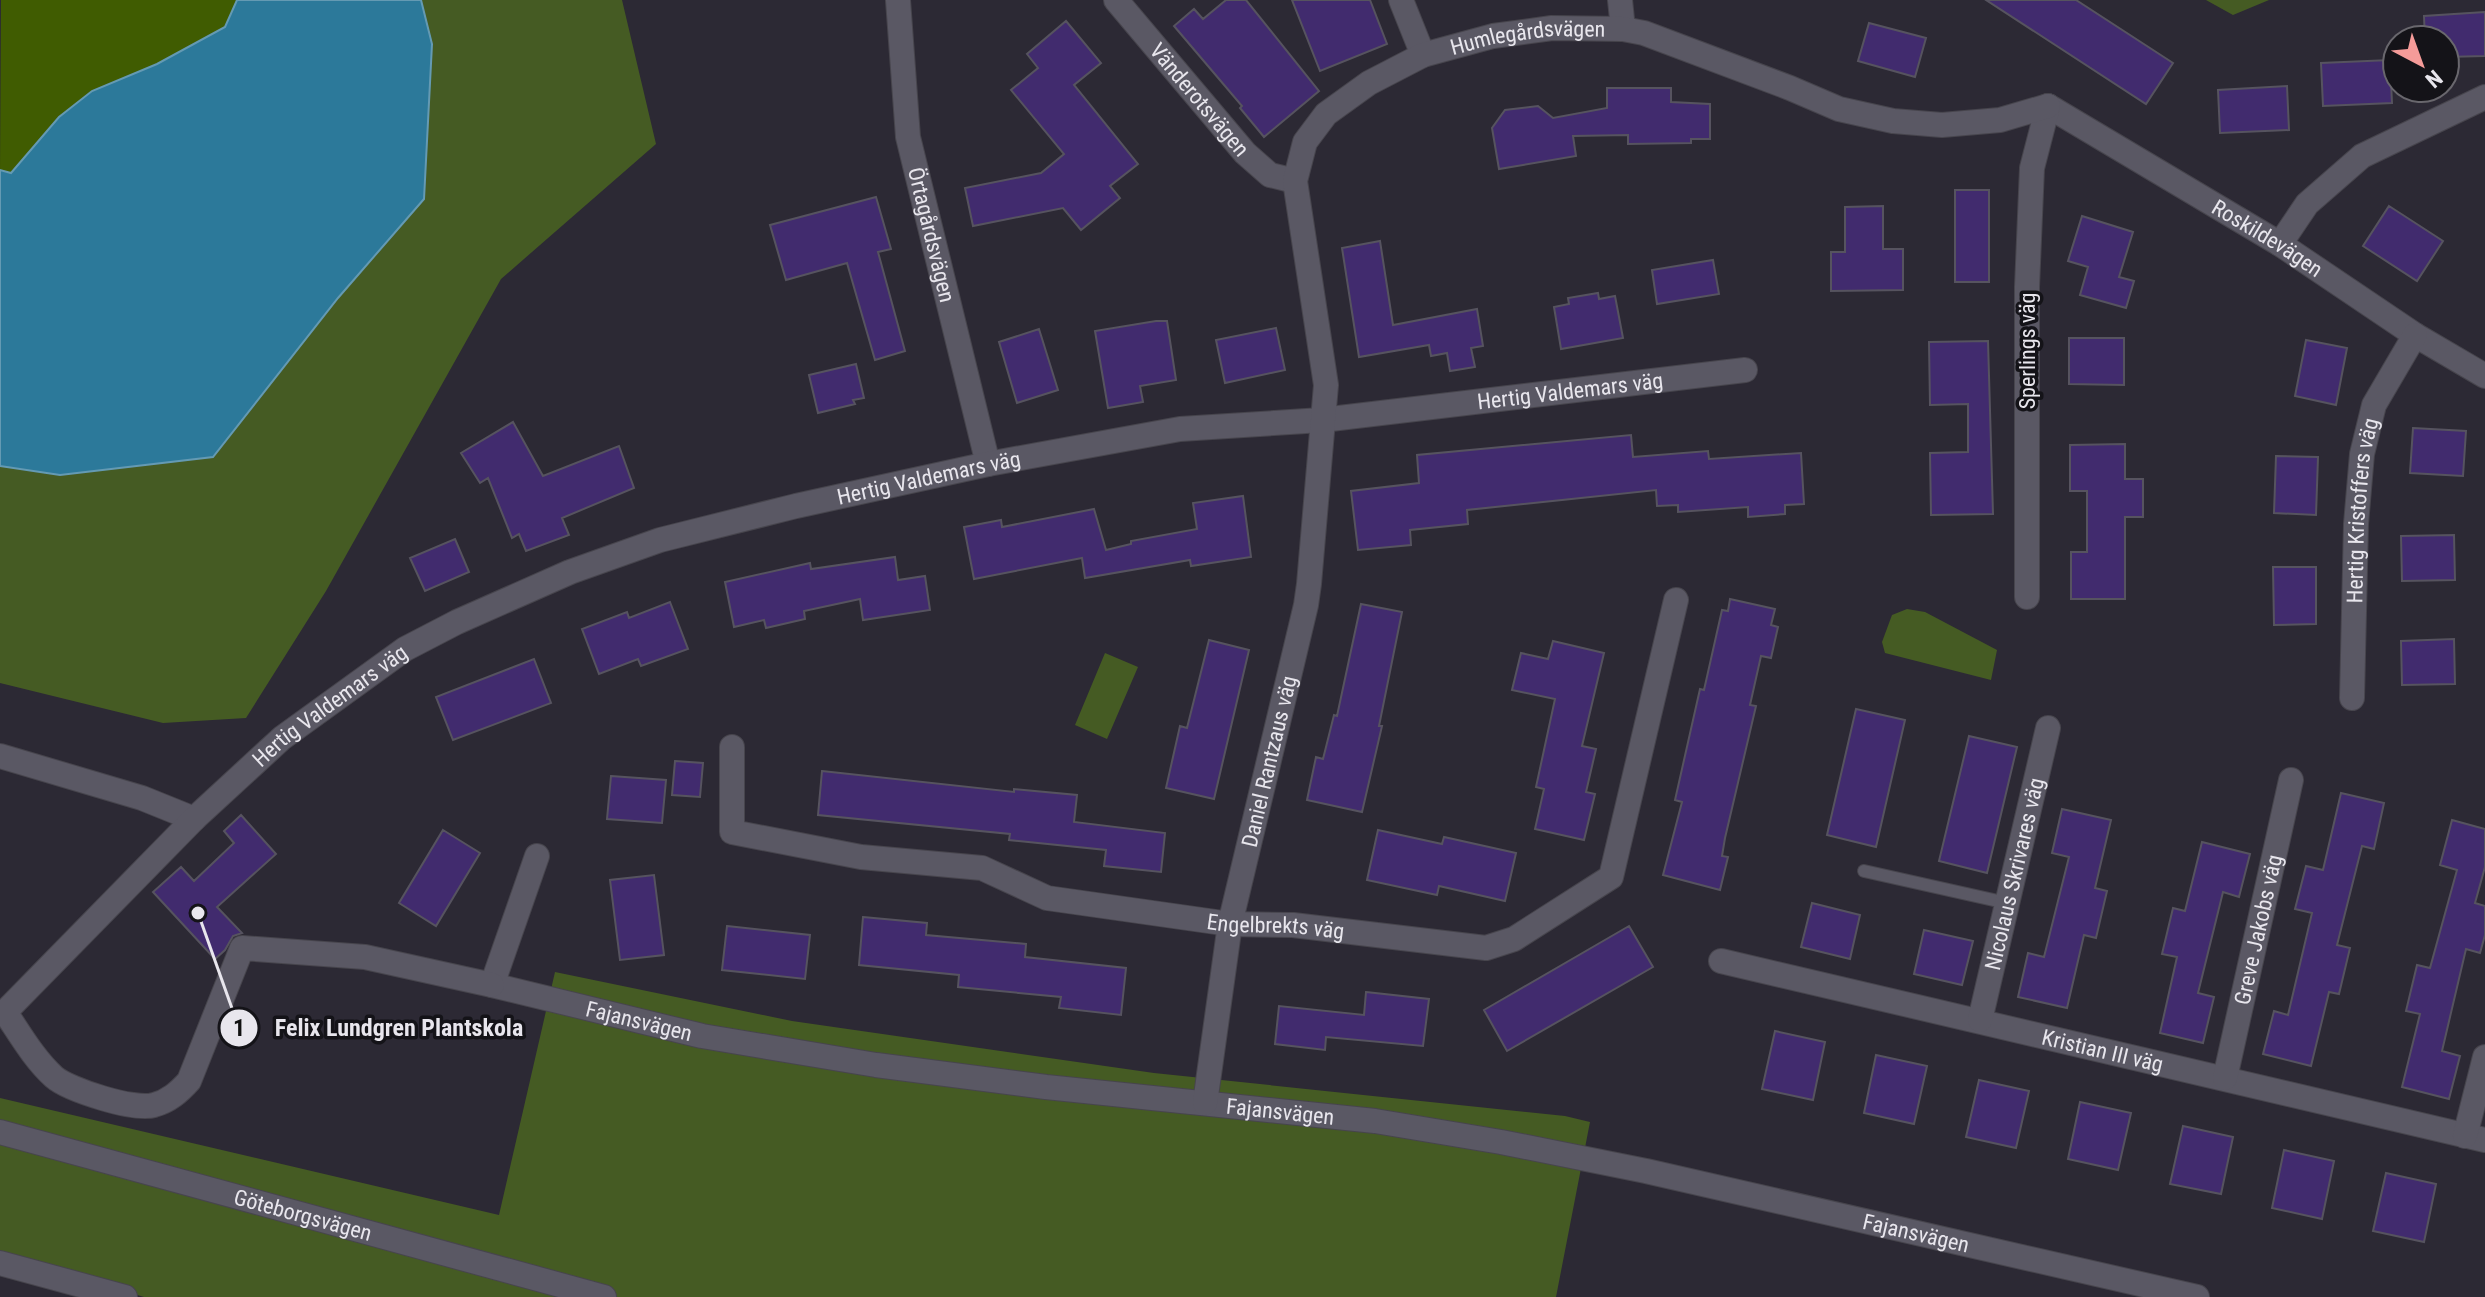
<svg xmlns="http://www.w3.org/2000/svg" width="2485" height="1297" viewBox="0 0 2485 1297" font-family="'Roboto Condensed',sans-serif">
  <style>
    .green { fill: #455b23 }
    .forest { fill: #405c01 }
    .water { fill: #2c799a; stroke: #649ab3; stroke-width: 2 }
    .building { fill: #412b6e; stroke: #56535f; stroke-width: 2 }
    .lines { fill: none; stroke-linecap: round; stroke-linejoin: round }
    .lane-casing { stroke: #47454d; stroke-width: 14 }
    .street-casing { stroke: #47454d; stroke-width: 26 }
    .secondary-casing { stroke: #47454d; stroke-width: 26 }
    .lane { stroke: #5a5864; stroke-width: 12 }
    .street { stroke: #5a5864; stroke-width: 24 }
    .secondary { stroke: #5a5864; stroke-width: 24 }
    .labels { text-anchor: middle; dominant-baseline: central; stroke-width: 7; stroke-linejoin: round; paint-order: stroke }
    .street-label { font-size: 22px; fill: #e8e6ed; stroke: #141318 }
    .leader { fill: none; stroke: #e8e6ed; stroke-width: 3 }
    .callout-dot { fill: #e8e6ed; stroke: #141318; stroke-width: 3 }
    .mark-label { font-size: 24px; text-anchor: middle; font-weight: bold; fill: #111 }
    .callout-label { font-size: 24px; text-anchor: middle; font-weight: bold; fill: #e8e6ed; stroke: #141318; stroke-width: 7; stroke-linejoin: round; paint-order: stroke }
  </style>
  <rect width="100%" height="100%" fill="#2c2934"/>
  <!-- green -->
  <path class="green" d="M421,0H622L656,144L501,279L326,591L246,718L163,723L0,683V466L60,475L338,298L424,199L432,44Z
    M2206,0H2269L2233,15Z
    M1907,609L1925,612L1997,650L1991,680L1885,653L1882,642L1892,615Z
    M1105,653L1138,667L1107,739L1075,725Z
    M555,972L792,1021L1154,1073L1565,1116L1590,1122L1556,1297H144L0,1253V1098L499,1215Z"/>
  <!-- forest -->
  <path class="forest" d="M1,0H237L225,27L157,64L92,91L59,117L11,173L0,170Z"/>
  <!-- water -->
  <path class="water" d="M237,0H421L432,44L424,199L338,298L213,457L60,475L0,466V170L11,173L59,117L92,91L157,64L225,27Z"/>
  <!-- building -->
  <path class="building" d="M1226,0H1246L1319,91L1264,137L1240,108L1242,106L1174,26L1194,9L1203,19Z
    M1292,0H1370L1387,44L1320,71Z
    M1986,0H2076L2173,63L2146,104Z
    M2485,12V56L2445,57V40H2425L2424,16Z
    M1066,21L1101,63L1074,85L1138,164L1110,186L1120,198L1081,230L1063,208L973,226L965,188L1041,173L1064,154L1011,90L1038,68L1027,54Z
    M1869,23L1926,38L1915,77L1858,61Z
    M2390,60L2392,103L2323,106L2321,63Z
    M2287,86L2289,130L2220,133L2218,90Z
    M1607,88H1671V102L1710,104V139H1691V143L1628,144V135L1573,136L1576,156L1499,169L1492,128L1505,110L1538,106L1553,118L1607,108Z
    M1955,190H1989V282H1955Z
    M876,197L891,249L878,252L905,351L875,360L847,263L786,280L770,225Z
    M1883,206V249H1903V290L1831,291V252H1845V207Z
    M2389,206L2443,241L2417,281L2363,246Z
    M2082,216L2133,232L2119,277L2134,281L2126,308L2080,295L2088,267L2068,261Z
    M1380,241L1393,325L1477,309L1483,346L1471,348L1475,367L1450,371L1447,353L1431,356L1429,345L1359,357L1342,248Z
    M1713,260L1719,294L1657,304L1652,270Z
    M1598,293L1599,299L1615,296L1623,338L1561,349L1554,307L1569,304L1568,298Z
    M1156,321H1167L1176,380L1140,386L1143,402L1108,408L1095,331Z
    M1276,328L1285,370L1225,383L1216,340Z
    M1039,329L1058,390L1017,403L999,342Z
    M2069,338H2124V385L2069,384Z
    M2306,340L2347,348L2336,405L2295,396Z
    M1988,341L1993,514L1931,515L1930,453L1968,452V404L1930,405L1929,342Z
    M856,364L864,398L853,400L855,404L818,413L809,375Z
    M513,422L543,476L619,446L634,488L562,518L569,535L526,551L519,534L512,538L488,478L480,483L461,453Z
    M2413,428L2466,431L2463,476L2410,473Z
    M1631,435L1633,457L1708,451L1709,459L1801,453L1804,504L1785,505V514L1748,517V507L1678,512V505L1657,506L1656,490L1562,500L1467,510L1468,524L1410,530L1411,545L1358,550L1351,491L1419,483L1417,455Z
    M2125,444V479H2143V517H2125V599H2071V552H2087V491H2070V445Z
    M2276,456L2318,457L2316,515L2274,513Z
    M1243,496L1251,557L1191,566L1190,560L1085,578L1082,558L974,579L964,527L1001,520L1002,527L1094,509L1106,550L1131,544V541L1197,529L1193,503Z
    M2454,535L2455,580L2402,581L2401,536Z
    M455,539L469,572L425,591L410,558Z
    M895,557L898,580L925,576L930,610L863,620L860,599L804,611L805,619L766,628L764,620L734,627L725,582L810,563L811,569Z
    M2273,567H2316V624L2274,625Z
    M1730,599L1775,609L1771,625L1778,627L1771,658L1761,656L1750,705L1756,706L1725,838L1722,856L1728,857L1720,890L1663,875L1682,802L1675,800L1700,689L1704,690L1722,610L1728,611Z
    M670,602L688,649L641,666L638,659L599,674L582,629L627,612L629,618Z
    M1361,604L1402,612L1379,726H1382L1362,812L1307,800L1316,757L1323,759L1334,715L1337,716Z
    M2454,639L2455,684L2402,685L2401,641Z
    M1209,640L1249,650L1214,799L1166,788L1180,726L1187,728Z
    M1553,641L1604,653L1582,746L1596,749L1586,792L1595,794L1584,840L1535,829L1544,789L1536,787L1555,699L1512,690L1521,653L1548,659Z
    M534,659L551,703L453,740L436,697Z
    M1856,709L1905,720L1876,847L1827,835Z
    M1969,736L2017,747L1987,873L1939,861Z
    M675,761L703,763L700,797L672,795Z
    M822,771L1014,792V789L1077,795L1074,822L1165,833L1161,872L1104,866L1106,850L1009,840L1010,834L818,815Z
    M611,776L666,780L662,823L607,819Z
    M2341,793L2384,803L2374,849L2362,846L2337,945L2350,948L2339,994L2329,992L2311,1066L2263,1054L2274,1011L2288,1015L2312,913L2295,909L2306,866L2323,870Z
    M2062,809L2111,820L2095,888L2107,891L2096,938L2084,935L2067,1008L2018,997L2028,953L2044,957L2069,857L2052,853Z
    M241,815L276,854L217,907L242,933L233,936L225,950L215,959L153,892L181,867L194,881L234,843L224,831Z
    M2452,820L2485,829V867L2475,903L2485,906V935L2480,953L2466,949L2442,1051L2460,1056L2449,1099L2402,1087L2420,1014L2406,1011L2417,965L2430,968L2457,870L2440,865Z
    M443,830L480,853L436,926L399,903Z
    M1378,830L1442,844L1444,837L1516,853L1505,901L1439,886L1437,895L1367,880Z
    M2202,842L2250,854L2239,897L2223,892L2198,993L2214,997L2203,1043L2160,1033L2177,957L2162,954L2173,908L2185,911Z
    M654,875L664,955L620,960L610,880Z
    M1812,903L1860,915L1850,959L1801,947Z
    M863,917L927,923L926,935L1026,944L1025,957L1126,968L1121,1015L1059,1008L1061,997L958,987L959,975L859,965Z
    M727,926L810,935L805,979L722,970Z
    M1629,926L1653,967L1507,1051L1484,1010Z
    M1924,930L1973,941L1962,985L1914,974Z
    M1366,992L1429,999L1423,1046L1326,1037L1325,1050L1275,1044L1279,1006L1364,1015Z
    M1775,1031L1825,1042L1813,1100L1762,1089Z
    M1876,1055L1927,1066L1914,1124L1864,1113Z
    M1979,1080L2029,1091L2016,1148L1966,1137Z
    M2080,1102L2131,1113L2118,1170L2068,1159Z
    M2183,1126L2233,1137L2221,1194L2170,1184Z
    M2284,1150L2334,1161L2322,1219L2272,1208Z
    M2386,1173L2436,1184L2424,1242L2373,1231Z"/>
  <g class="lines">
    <defs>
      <path id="lane" d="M1864,871L2007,903"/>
      <g id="street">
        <path id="s1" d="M898,0L908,137L988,464"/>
        <path id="s2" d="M1116,0L1245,153L1270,175L1295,181"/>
        <path d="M1401,0L1423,55"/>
        <path d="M1620,0L1623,29"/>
        <path id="s3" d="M2048,106L2280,244L2415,335L2485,376"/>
        <path d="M2280,244L2307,204L2362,156L2485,97"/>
        <path d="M2027,597V287L2032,168L2048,106"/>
        <path id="s4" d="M2352,698L2356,524L2362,454L2374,405L2415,335"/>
        <path id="s5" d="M732,747V832L861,857L982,868L1047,898L1230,924L1293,925L1486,948L1514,939L1611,877L1676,600"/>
        <path d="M0,756L142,798L194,819"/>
        <path id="s6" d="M537,856L492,985L702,1036L876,1065L1046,1087L1375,1121L1501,1142L1646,1171L2197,1297"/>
        <path id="s7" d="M1721,961L2485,1140"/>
        <path id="s8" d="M492,985L365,957L242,948L189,1081C179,1092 169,1101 154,1105C135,1111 69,1090 54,1077C34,1059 20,1034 5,1012L194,819L282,738L405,649L457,622L570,572L660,540L796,506L988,464L1180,429L1322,420L1745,370"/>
        <path id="s9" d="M1980,1020L2048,728"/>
        <path id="s10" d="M2225,1078L2291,780"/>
        <path id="s11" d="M1205,1103L1230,924L1306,605L1309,584L1326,385L1295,181L1305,142L1326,114L1369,83L1423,55L1493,36L1552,28L1623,29L1644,33L1790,88L1839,109L1893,121L1942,125L2000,120L2048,106"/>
        <path d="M2465,1136L2485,1057"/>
        <path d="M0,1263L125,1297"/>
      </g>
      <g id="secondary">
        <path id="s12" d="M0,1132L604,1297"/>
      </g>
    </defs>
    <!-- lane casing -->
    <use href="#lane" class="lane-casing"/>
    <!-- street casing -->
    <use href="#street" class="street-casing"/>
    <!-- secondary casing -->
    <use href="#secondary" class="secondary-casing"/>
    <!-- lane -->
    <use href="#lane" class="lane"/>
    <!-- street -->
    <use href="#street" class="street"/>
    <!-- secondary -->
    <use href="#secondary" class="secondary"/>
  </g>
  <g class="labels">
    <!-- street labels -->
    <g class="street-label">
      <text stroke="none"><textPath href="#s11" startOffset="1232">Humlegårdsvägen</textPath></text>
      <text stroke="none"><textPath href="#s2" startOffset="130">Vänderotsvägen</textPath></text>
      <text stroke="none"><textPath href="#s1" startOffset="238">Örtagårdsvägen</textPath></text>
      <text stroke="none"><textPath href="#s3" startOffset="256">Roskildevägen</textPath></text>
      <text transform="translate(2027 351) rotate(-90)">Sperlings väg</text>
      <text stroke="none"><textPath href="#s8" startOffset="2370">Hertig Valdemars väg</textPath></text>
      <text stroke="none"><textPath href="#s8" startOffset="1722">Hertig Valdemars väg</textPath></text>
      <text stroke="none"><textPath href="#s4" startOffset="188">Hertig Kristoffers väg</textPath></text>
      <text stroke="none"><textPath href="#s8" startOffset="1074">Hertig Valdemars väg</textPath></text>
      <text stroke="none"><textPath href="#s11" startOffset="348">Daniel Rantzaus väg</textPath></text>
      <text stroke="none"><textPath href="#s9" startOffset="150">Nicolaus Skrivares väg</textPath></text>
      <text stroke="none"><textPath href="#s5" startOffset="640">Engelbrekts väg</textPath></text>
      <text stroke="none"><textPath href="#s10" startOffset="152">Greve Jakobs väg</textPath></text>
      <text stroke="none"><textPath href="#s6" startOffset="288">Fajansvägen</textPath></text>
      <text stroke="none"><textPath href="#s7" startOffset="392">Kristian III väg</textPath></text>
      <text stroke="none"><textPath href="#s6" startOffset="936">Fajansvägen</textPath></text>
      <text stroke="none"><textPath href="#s12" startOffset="314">Göteborgsvägen</textPath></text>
      <text stroke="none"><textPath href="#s6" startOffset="1584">Fajansvägen</textPath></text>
    </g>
  </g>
  <!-- callouts -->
  <path class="leader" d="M198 913L239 1028"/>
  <g class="callout-dot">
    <circle cx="198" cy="913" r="8"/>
    <circle cx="239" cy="1028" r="20"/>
  </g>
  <g class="mark-label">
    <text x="239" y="1036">1</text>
  </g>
  <g class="callout-label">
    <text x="399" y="1036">Felix Lundgren Plantskola</text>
  </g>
  <!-- north arrow -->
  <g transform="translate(2421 64) rotate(139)"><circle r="38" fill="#141318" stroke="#69676d" stroke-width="2"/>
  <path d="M0-6L14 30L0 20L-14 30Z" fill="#f59b99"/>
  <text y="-12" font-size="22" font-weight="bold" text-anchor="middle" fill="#e8e6ed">N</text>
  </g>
</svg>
